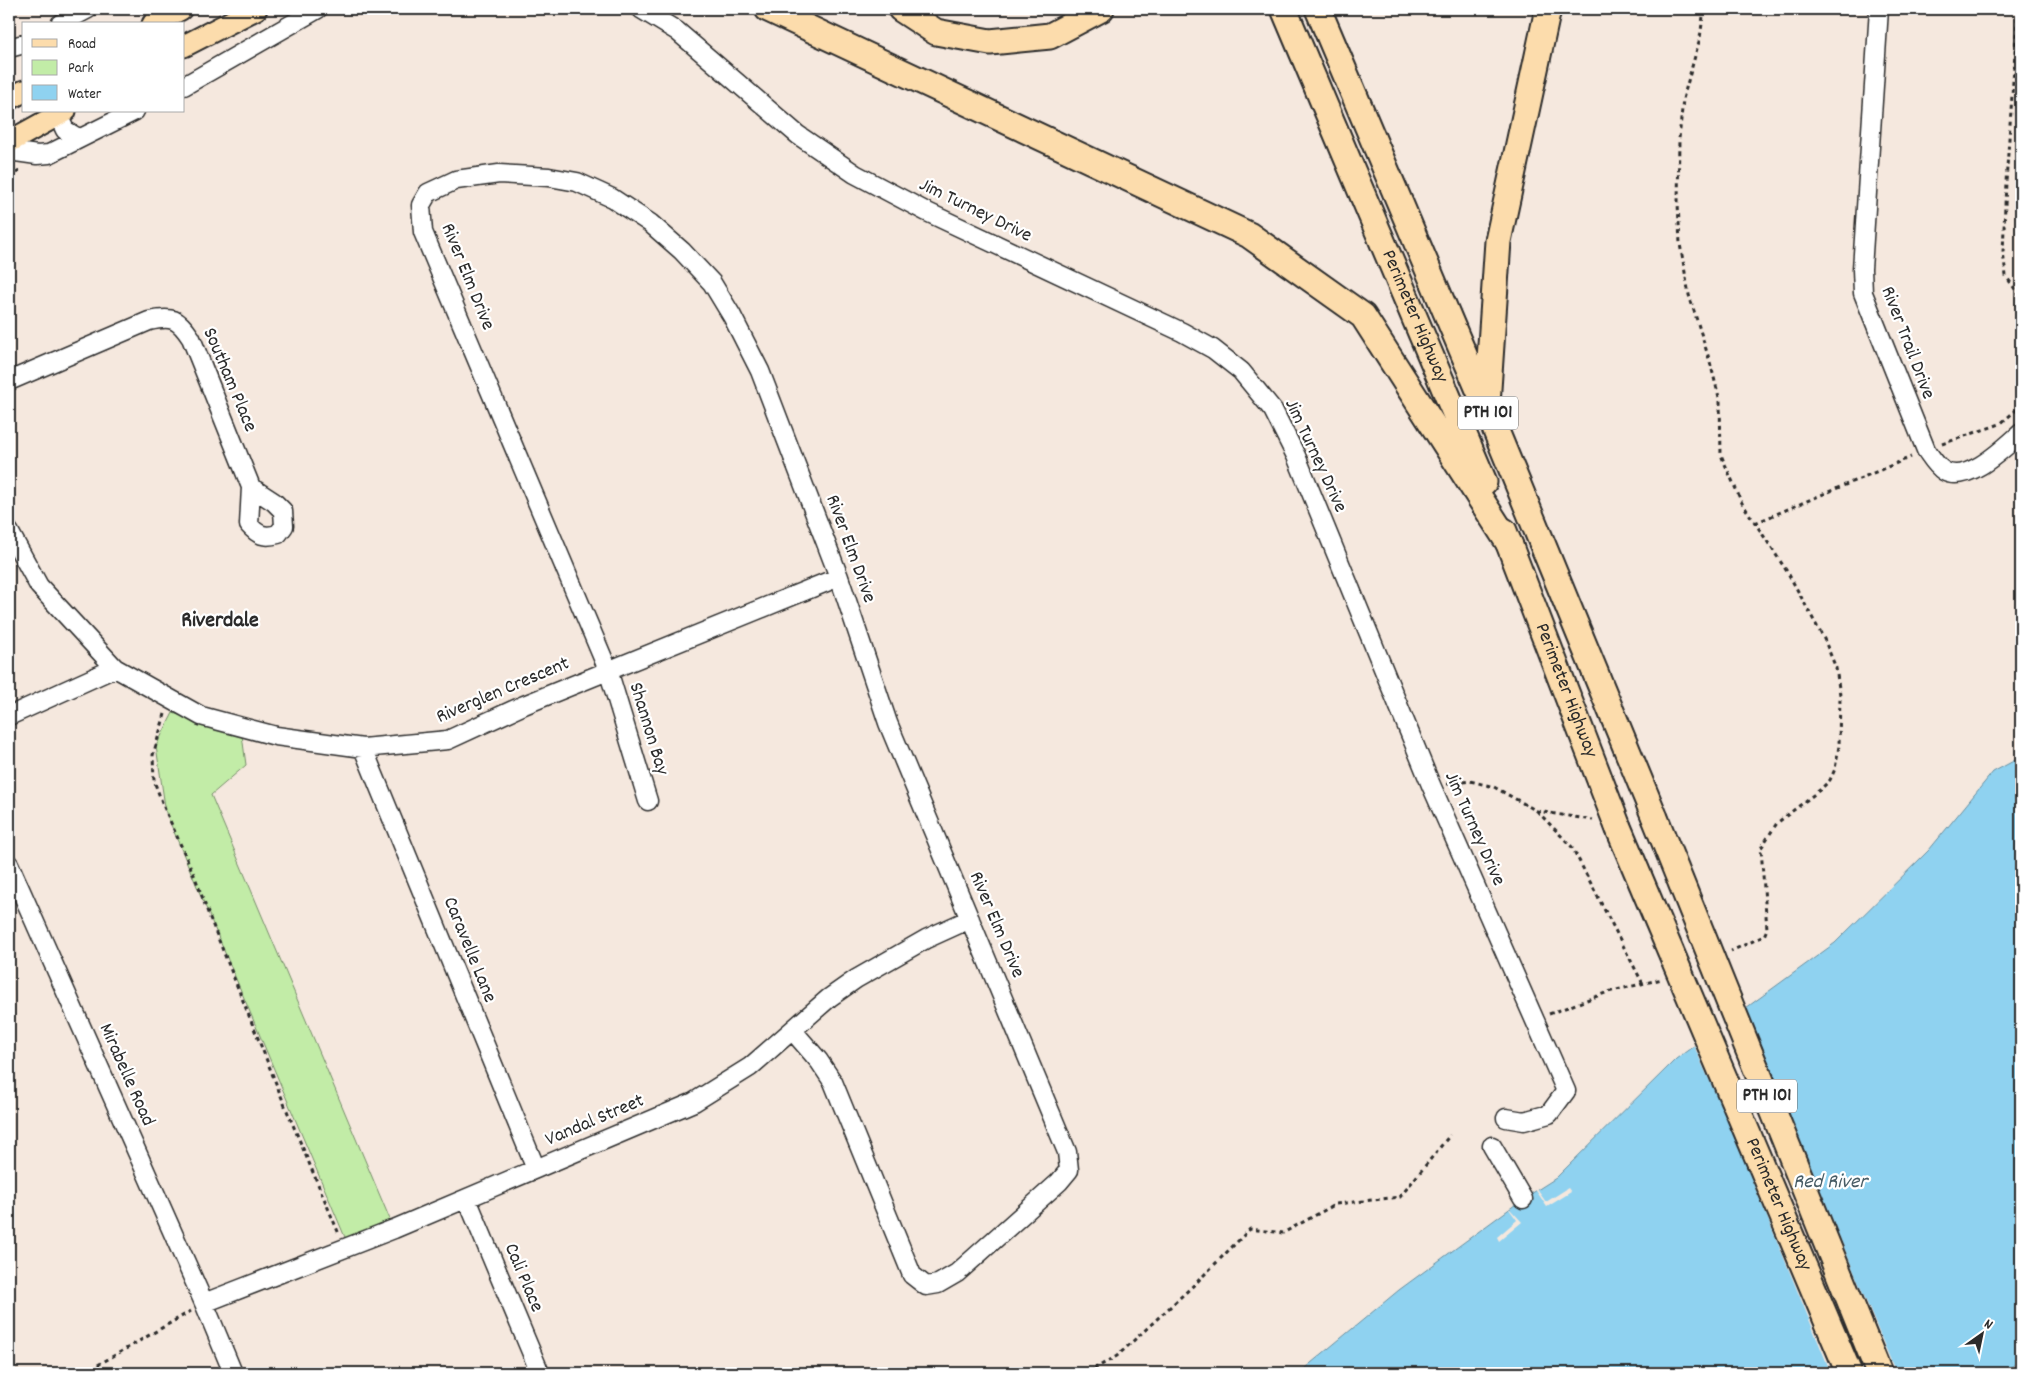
<svg xmlns="http://www.w3.org/2000/svg" width="2030" height="1382" viewBox="0 0 2030 1382" font-family="Dekko,sans-serif">
  <style>
    .green { fill: #c2eca7; stroke: #768c69 }
    .water { fill: #8fd2f0; stroke: #678fa1 }
    .pier { fill: #f5e8de }
    .lines { fill: none; stroke-linecap: round; stroke-linejoin: round }
    .minor-casing { stroke: #2b2b2b; stroke-width: 21 }
    .major-casing { stroke: #2b2b2b; stroke-width: 25 }
    .highway-casing { stroke: #2b2b2b; stroke-width: 29 }
    .path { stroke: #2b2b2b; stroke-width: 3; stroke-dasharray: 4 4; stroke-linecap: butt }
    .minor { stroke: #fff; stroke-width: 18 }
    .major { stroke: #fcdcac; stroke-width: 21 }
    .highway { stroke: #fcdcac; stroke-width: 25 }
    .highway-bridge-casing { stroke: #2b2b2b; stroke-width: 29; stroke-linecap: butt }
    .highway-bridge { stroke: #fcdcac; stroke-width: 25 }
    .labels { text-anchor: middle; dominant-baseline: central; stroke-width: 4.5; stroke-linejoin: round; paint-order: stroke }
    .shield { fill: #fff; stroke: #6b6b6b; stroke-width: 1 }
    .shield-label { font-size: 19px; font-weight: bold; fill: #2b2b2b }
    .street-label { font-size: 20px; fill: #2b2b2b; stroke: #fff }
    .water-label { font-size: 21px; font-style: italic; fill: #495d66; stroke: #fff }
    .quarter-label { font-size: 22px; font-weight: bold; fill: #2b2b2b; stroke: #fff }
  </style>
  <rect width="100%" height="100%" fill="#f5e8de"/>
  <filter id="ink" filterUnits="userSpaceOnUse"><feTurbulence type="fractalNoise" baseFrequency=".02" numOctaves="2"/><feDisplacementMap in="SourceGraphic" scale="10" xChannelSelector="R" yChannelSelector="G"/><feConvolveMatrix kernelMatrix="1 2 1 2 8 2 1 2 1" color-interpolation-filters="sRGB"/></filter>
  <g filter="url(#ink)">
    <!-- green -->
    <path class="green" d="M173,713L242,735L246,765L211,795L394,1229L347,1242L166,813L156,746Z"/>
    <!-- water -->
    <path class="water" d="M2021,757V1359L2004,1373H1299L1399,1290L1523,1199L1556,1178L1676,1059L1835,943L1929,850L1993,772Z"/>
    <!-- pier -->
    <path class="pier" d="M1744,1006L1896,1373H1831L1729,1124L1693,1044Z
      M1536,1188L1546,1202L1568,1188L1571,1192L1547,1207L1535,1189Z
      M1509,1209H1510L1522,1222L1499,1241L1497,1237L1517,1220Z"/>
    <g class="lines">
      <defs>
        <path id="minor" d="M641,9L677,31L798,135L855,174L925,211L1182,332L1213,349L1241,371L1273,410L1296,456L1431,785L1566,1091L1549,1114L1524,1121L1506,1118
          M1879,9L1862,269L1863,293L1926,450C1931,457 1936,466 1944,471C1967,485 2005,447 2021,433
          M60,24L88,9
          M9,48L24,44
          M184,86L318,9
          M58,115L65,130L78,138
          M9,151L37,155L49,154L135,111
          M9,381L149,321C172,316 178,318 191,338L251,487L249,525C258,535 264,538 278,534L284,526L283,511L274,502L251,487
          M9,531L39,586L115,668L201,716L276,736L363,748L448,740L524,705L839,577
          M9,716L115,668
          M363,748L536,1169
          M648,801L608,670L423,232L421,205L428,193L456,180L499,174L549,177L577,182L612,198L650,223L682,251L712,283L732,316L760,371L839,577L888,723L1067,1152L1069,1170L1059,1182L957,1273L938,1284L926,1286L912,1275L833,1082L819,1061L793,1031
          M9,864L204,1303L233,1373
          M1492,1146L1523,1199
          M467,1199L540,1373
          M204,1303L394,1229L694,1102L750,1067L829,998L856,979L926,939L970,919"/>
        <path id="major" d="M153,24L181,9
          M184,46L256,9
          M9,99L24,91
          M9,142L65,111"/>
        <g id="highway">
          <path d="M768,9L1249,235L1363,316L1510,545"/>
          <path d="M901,9L936,32L990,42L1050,36L1101,9"/>
          <path id="s1" d="M1284,9L1484,482"/>
          <path d="M1318,9L1487,409L1655,818"/>
          <path d="M1487,404L1498,241L1548,9"/>
          <path id="s2" d="M1504,531L1618,827"/>
        </g>
      </defs>
      <!-- minor casing -->
      <use href="#minor" class="minor-casing"/>
      <!-- major casing -->
      <use href="#major" class="major-casing"/>
      <!-- highway casing -->
      <use href="#highway" class="highway-casing"/>
      <!-- path -->
      <path class="path" d="M1704,9L1700,38L1683,99L1679,139L1678,203L1680,244L1689,295L1710,362L1720,401L1721,455L1742,503L1788,573L1824,639L1836,668L1840,695L1839,746L1835,769L1830,780L1821,789L1777,823L1761,848L1767,929L1764,936L1731,951
        M2018,9L2006,182L2003,252L2006,276L2021,298
        M9,177L21,170
        M1942,444L2000,424L2021,406
        M1755,523L1911,457
        M165,714L153,755L154,781L163,805L195,877L208,913L285,1106L339,1234
        M1447,784L1470,781L1494,787L1537,811L1593,820
        M1537,811L1572,847L1643,984
        M1549,1014L1608,992L1662,979
        M84,1373L191,1311
        M1087,1373L1117,1356L1196,1283L1250,1229L1283,1233L1336,1204L1400,1197L1450,1135"/>
      <!-- minor -->
      <use href="#minor" class="minor"/>
      <!-- major -->
      <use href="#major" class="major"/>
      <!-- highway -->
      <use href="#highway" class="highway"/>
      <defs>
        <g id="highway-bridge">
          <path d="M1655,818L1879,1373"/>
          <path id="s3" d="M1618,827L1849,1373"/>
        </g>
      </defs>
      <!-- highway-bridge casing -->
      <use href="#highway-bridge" class="highway-bridge-casing"/>
      <!-- highway-bridge -->
      <use href="#highway-bridge" class="highway-bridge"/>
    </g>
  </g>
  <g class="labels">
    <!-- shield labels -->
    <g class="shield">
      <rect x="1458" y="396.5" width="60" height="33" rx="4"/>
      <rect x="1737" y="1079.5" width="60" height="33" rx="4"/>
    </g>
    <g class="shield-label">
      <text x="1488" y="413">PTH 101</text>
      <text x="1767" y="1096">PTH 101</text>
    </g>
    <!-- street labels -->
    <g class="street-label">
      <text transform="translate(975 211) rotate(26)">Jim Turney Drive</text>
      <text transform="translate(467 277) rotate(68)">River Elm Drive</text>
      <text stroke="none"><textPath href="#s1" startOffset="334">Perimeter Highway</textPath></text>
      <text transform="translate(1907 343) rotate(69)">River Trail Drive</text>
      <text transform="translate(229 380) rotate(67)">Southam Place</text>
      <text transform="translate(1315 456) rotate(65)">Jim Turney Drive</text>
      <text transform="translate(850 549) rotate(70)">River Elm Drive</text>
      <text transform="translate(503 691) rotate(-23)">Riverglen Crescent</text>
      <text stroke="none"><textPath href="#s2" startOffset="171">Perimeter Highway</textPath></text>
      <text transform="translate(648 729) rotate(73)">Shannon Bay</text>
      <text transform="translate(1474 829) rotate(66)">Jim Turney Drive</text>
      <text transform="translate(996 925) rotate(67)">River Elm Drive</text>
      <text transform="translate(469 950) rotate(68)">Caravelle Lane</text>
      <text transform="translate(126 1075) rotate(66)">Mirabelle Road</text>
      <text transform="translate(595 1121) rotate(-23)">Vandal Street</text>
      <text stroke="none"><textPath href="#s3" startOffset="410">Perimeter Highway</textPath></text>
      <text transform="translate(523 1278) rotate(67)">Cali Place</text>
    </g>
    <!-- water labels -->
    <g class="water-label">
      <text x="1830" y="1183">Red River</text>
    </g>
    <!-- quarter labels -->
    <g class="quarter-label">
      <text x="220" y="621">Riverdale</text>
    </g>
  </g>
  <!-- margin -->
  <rect width="2030" height="1382" fill="none" stroke="#fff" stroke-width="30"/>
  <rect x="15" y="15" width="2000" height="1352" fill="none" stroke="#2b2b2b" stroke-width="2" filter="url(#ink)"/>
  <!-- legend -->
  <rect x="22" y="22" width="162" height="90" fill="#ffffff" stroke="#aaaaaa"/>
  <rect x="32" y="39" width="25" height="8" fill="#fcdcac" stroke="#aaaaaa"/>
  <text x="68" y="48" font-size="15" fill="#2b2b2b">Road</text>
  <rect x="32" y="60" width="25" height="15" fill="#c2eca7" stroke="#aaaaaa"/>
  <text x="68" y="72" font-size="15" fill="#2b2b2b">Park</text>
  <rect x="32" y="85" width="25" height="15" fill="#8fd2f0" stroke="#aaaaaa"/>
  <text x="68" y="98" font-size="15" fill="#2b2b2b">Water</text>
  <!-- north arrow -->
  <g transform="translate(1982 1334) rotate(33)" stroke="#ffffff" stroke-width="4" paint-order="stroke">
  <path d="M0-4L9 19L0 12L-9 19Z" fill="#2b2b2b"/>
  <text y="-8" font-size="14" font-weight="bold" text-anchor="middle" fill="#2b2b2b">N</text>
  </g>
</svg>
